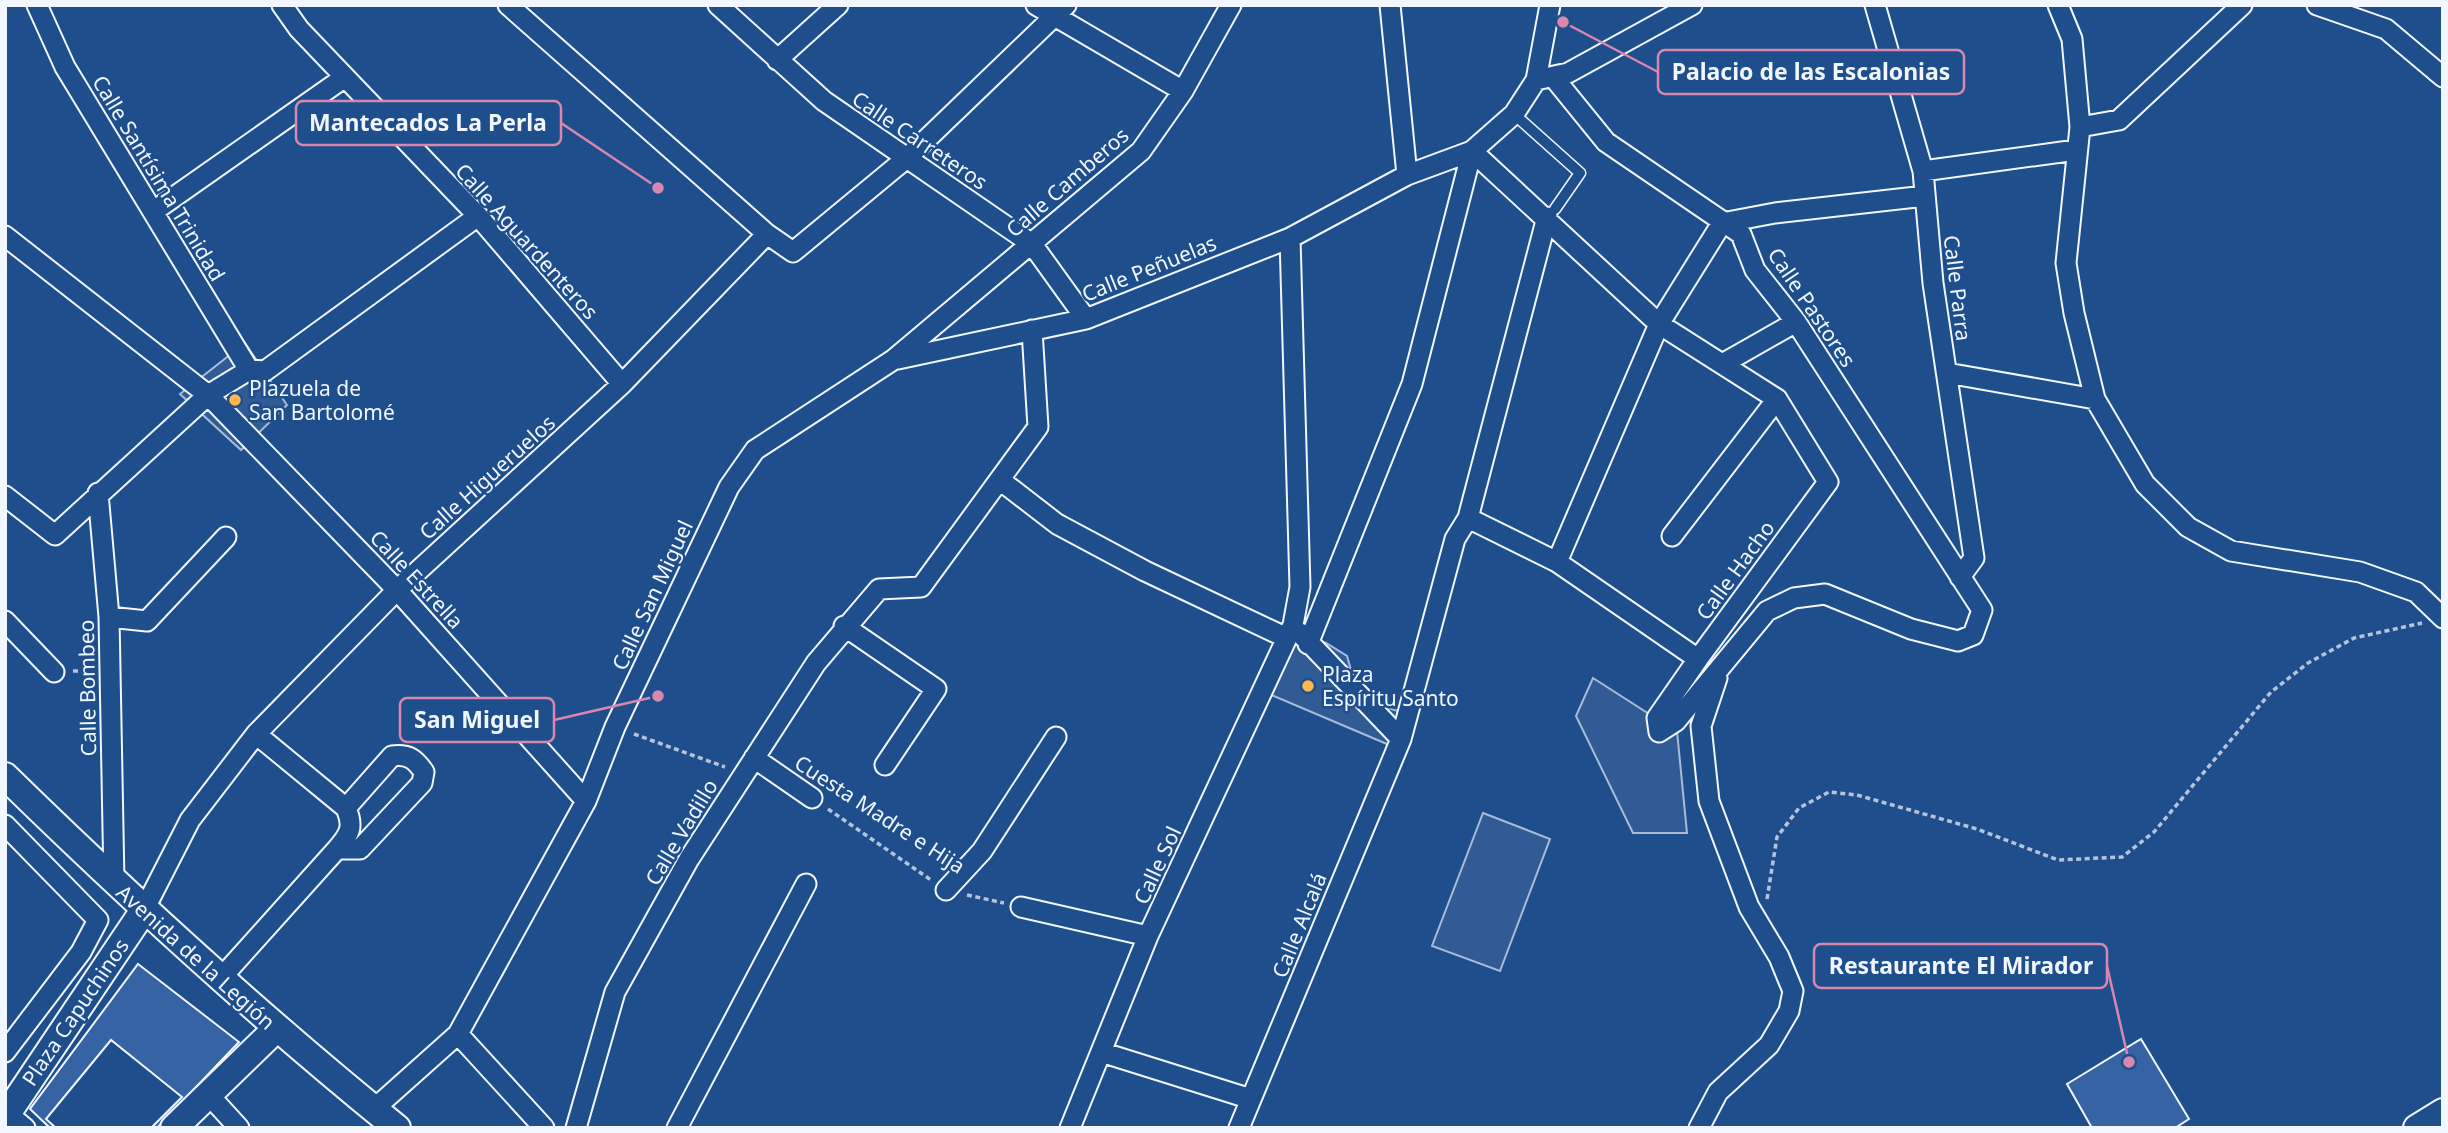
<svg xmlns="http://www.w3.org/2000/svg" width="2448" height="1133" viewBox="0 0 2448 1133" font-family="'Noto Sans',sans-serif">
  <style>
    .built { fill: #305b95; stroke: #a8bbd7; stroke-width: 2 }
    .building { fill: #3563a3; stroke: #f2f6ff; stroke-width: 2 }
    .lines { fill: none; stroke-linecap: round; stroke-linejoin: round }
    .lane-casing { stroke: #f2f6ff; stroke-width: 13 }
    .street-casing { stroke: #f2f6ff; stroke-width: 23 }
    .secondary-casing { stroke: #f2f6ff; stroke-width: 30 }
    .path { stroke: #b3c4dc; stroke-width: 3.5; stroke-dasharray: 5 3.5; stroke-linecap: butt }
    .lane { stroke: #1f4e8c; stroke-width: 10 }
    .street { stroke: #1f4e8c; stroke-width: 19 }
    .secondary { stroke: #1f4e8c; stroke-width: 26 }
    .poi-dot { fill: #ffb74d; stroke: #1f4e8c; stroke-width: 2.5 }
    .labels { text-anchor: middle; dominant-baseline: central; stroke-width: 5; stroke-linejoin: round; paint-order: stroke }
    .street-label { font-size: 21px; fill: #f2f6ff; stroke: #1f4e8c }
    .poi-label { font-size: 21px; fill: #f2f6ff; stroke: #1f4e8c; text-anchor: start }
    .leader { fill: none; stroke: #da87ad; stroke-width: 2.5 }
    .callout-dot { fill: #da87ad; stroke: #1f4e8c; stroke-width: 2.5 }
    .callout { fill: #1f4e8c; stroke: #da87ad; stroke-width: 2.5 }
    .callout-label { font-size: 23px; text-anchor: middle; font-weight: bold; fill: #f2f6ff }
  </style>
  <rect width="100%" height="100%" fill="#1f4e8c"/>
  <!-- built -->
  <path class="built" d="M245,343L287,405L241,450L180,394Z
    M1281,628L1326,643L1347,656L1351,670L1376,705L1402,712L1394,747L1255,688Z
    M1593,678L1657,719L1676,721L1687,833H1633L1576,716Z
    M1483,813L1550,839L1500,971L1432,946Z"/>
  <!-- building -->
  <path class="building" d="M138,964L239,1042L157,1128H151L182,1097L111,1040L46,1119L56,1128H50L30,1109Z
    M2141,1039L2189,1119L2175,1128H2092L2067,1084Z"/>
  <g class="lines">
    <defs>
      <path id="lane" d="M1514,114L1580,173L1555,209"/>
      <path id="street" d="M37,5L65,67L249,370
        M282,5L299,29L478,216L622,384
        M508,5L767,234
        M718,5L824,101L1032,244L1086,319
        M1036,5L1183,91
        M1390,5L1407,175
        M1875,5L1923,171L1933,283L1974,558L1960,577
        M2058,5L2072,39L2080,127L2066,263L2074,313L2095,399L2145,484L2188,527L2231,551L2360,572L2416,592L2443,618
        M2317,5L2386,29L2443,77
        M777,60L838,5
        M1554,78L1606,142L1741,234L1755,270L1796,322L1982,610L1973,635L1958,641L1911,629L1825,594L1794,598L1767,611L1676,721L1659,732L1657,718L1698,659
        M1536,80L1550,5
        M2080,127L2119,120L2242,5
        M1923,171L2076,150
        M154,211L345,77
        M5,236L208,395L397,590L586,801
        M898,359L1086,319L1290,238L1407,175L1472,151L1514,114L1536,80L1568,73L1692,5
        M1724,363L1796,322
        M249,370L265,371L478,216
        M1947,373L2095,399
        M1000,480L1057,524L1145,571L1287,638
        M98,493L109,617L114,882
        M5,496L55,535L208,395L249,370
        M1468,518L1557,562L1698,659L1828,482L1777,399L1659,324L1472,151
        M1672,536L1777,399
        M1557,562L1659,324L1722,223L1775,213L1925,196
        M109,617L147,621L226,537
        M5,621L54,672
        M844,626L936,689L885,765
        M1300,633L1401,739
        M1308,644L1412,384L1472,151
        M256,734L346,808C354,827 350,834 337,849
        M754,758L812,798
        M5,825L98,920L81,952L5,1052
        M946,890L982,851L1056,737
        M1021,907L1148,936
        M144,910L190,820L256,734L397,590L622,384L767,234L793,252L908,157L1066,5
        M222,977L337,849H360L422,783L424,772C415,759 409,754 392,756L346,808
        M458,1034L544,1128
        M1101,1052L1251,1099
        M208,1094L239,1128
        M374,1109L458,1034L586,801L615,727L729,487L755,450L893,360L1141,151L1183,91L1231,5
        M7,1113L25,1128
        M576,1128L615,992L689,859L816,663L879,589L921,587L1038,427L1032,330
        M677,1128L806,884
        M1070,1128L1148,936L1293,625L1300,587L1290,238
        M1239,1128L1401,739L1455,539L1468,518L1547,217
        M1699,1128L1718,1092L1769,1045L1789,1011L1793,991L1779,957L1749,907L1709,801L1701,726L1717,678"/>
      <path id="secondary" d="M5,776C131,899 260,1017 397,1128
        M5,1117L144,910
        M174,1128L276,1029
        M2417,1128L2443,1112"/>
    </defs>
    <!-- lane casing -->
    <use href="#lane" class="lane-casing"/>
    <!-- street casing -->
    <use href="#street" class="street-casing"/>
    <!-- secondary casing -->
    <use href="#secondary" class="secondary-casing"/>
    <!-- path -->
    <path class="path" d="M73,671H90
      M634,734L725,767
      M828,809L931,880
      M967,895L1004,903
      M1767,899L1777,837L1799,808L1829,792L1857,795L1977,829L2058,860L2122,857L2154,832L2271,692L2308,663L2354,638L2422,623"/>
    <!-- lane -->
    <use href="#lane" class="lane"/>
    <!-- street -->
    <use href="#street" class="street"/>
    <!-- secondary -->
    <use href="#secondary" class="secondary"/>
  </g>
  <!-- markers -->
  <g class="poi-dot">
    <circle cx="235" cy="400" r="7"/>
    <circle cx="1308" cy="686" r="7"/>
  </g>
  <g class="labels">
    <!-- street labels -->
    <g class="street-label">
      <text transform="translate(920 140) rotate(34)">Calle Carreteros</text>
      <text transform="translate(159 178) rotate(59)">Calle Santísima Trinidad</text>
      <text transform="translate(1067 182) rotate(-41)">Calle Camberos</text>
      <text transform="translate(527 241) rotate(48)">Calle Aguardenteros</text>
      <text transform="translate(1149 268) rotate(-22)">Calle Peñuelas</text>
      <text transform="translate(1958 288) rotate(83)">Calle Parra</text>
      <text transform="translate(1812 307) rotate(56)">Calle Pastores</text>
      <text transform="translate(487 477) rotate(-42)">Calle Higueruelos</text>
      <text transform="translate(1735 570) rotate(-54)">Calle Hacho</text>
      <text transform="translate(417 579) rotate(47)">Calle Estrella</text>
      <text transform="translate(652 595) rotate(-65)">Calle San Miguel</text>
      <text transform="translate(87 688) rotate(-91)">Calle Bombeo</text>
      <text transform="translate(880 814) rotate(33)">Cuesta Madre e Hija</text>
      <text transform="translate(681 832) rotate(-59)">Calle Vadillo</text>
      <text transform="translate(1157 865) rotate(-65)">Calle Sol</text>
      <text transform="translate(1299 925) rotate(-68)">Calle Alcalá</text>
      <text transform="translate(196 957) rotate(42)">Avenida de la Legión</text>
      <text transform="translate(75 1012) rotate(-56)">Plaza Capuchinos</text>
    </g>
    <!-- poi labels -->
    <g class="poi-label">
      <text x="249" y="388">Plazuela de<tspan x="249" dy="24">San Bartolomé</tspan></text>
      <text x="1322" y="674">Plaza<tspan x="1322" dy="24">Espíritu Santo</tspan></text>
    </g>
  </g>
  <!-- callouts -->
  <path class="leader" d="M1563 22L1658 72M658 188L561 123M658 696L554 720M2129 1062L2107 966"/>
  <g class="callout-dot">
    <circle cx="1563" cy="22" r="7"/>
    <circle cx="658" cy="188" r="7"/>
    <circle cx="658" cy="696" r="7"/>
    <circle cx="2129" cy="1062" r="7"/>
  </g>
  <g class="callout">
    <rect x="1658" y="50" width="306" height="44" rx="7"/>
    <rect x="296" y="101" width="265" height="44" rx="7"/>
    <rect x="400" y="698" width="154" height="44" rx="7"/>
    <rect x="1814" y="944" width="293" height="44" rx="7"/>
  </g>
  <g class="callout-label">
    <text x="1811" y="80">Palacio de las Escalonias</text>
    <text x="428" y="131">Mantecados La Perla</text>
    <text x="477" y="728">San Miguel</text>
    <text x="1961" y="974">Restaurante El Mirador</text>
  </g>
  <!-- border -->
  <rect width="2448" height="1133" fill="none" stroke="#f2f6ff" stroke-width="14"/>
</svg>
